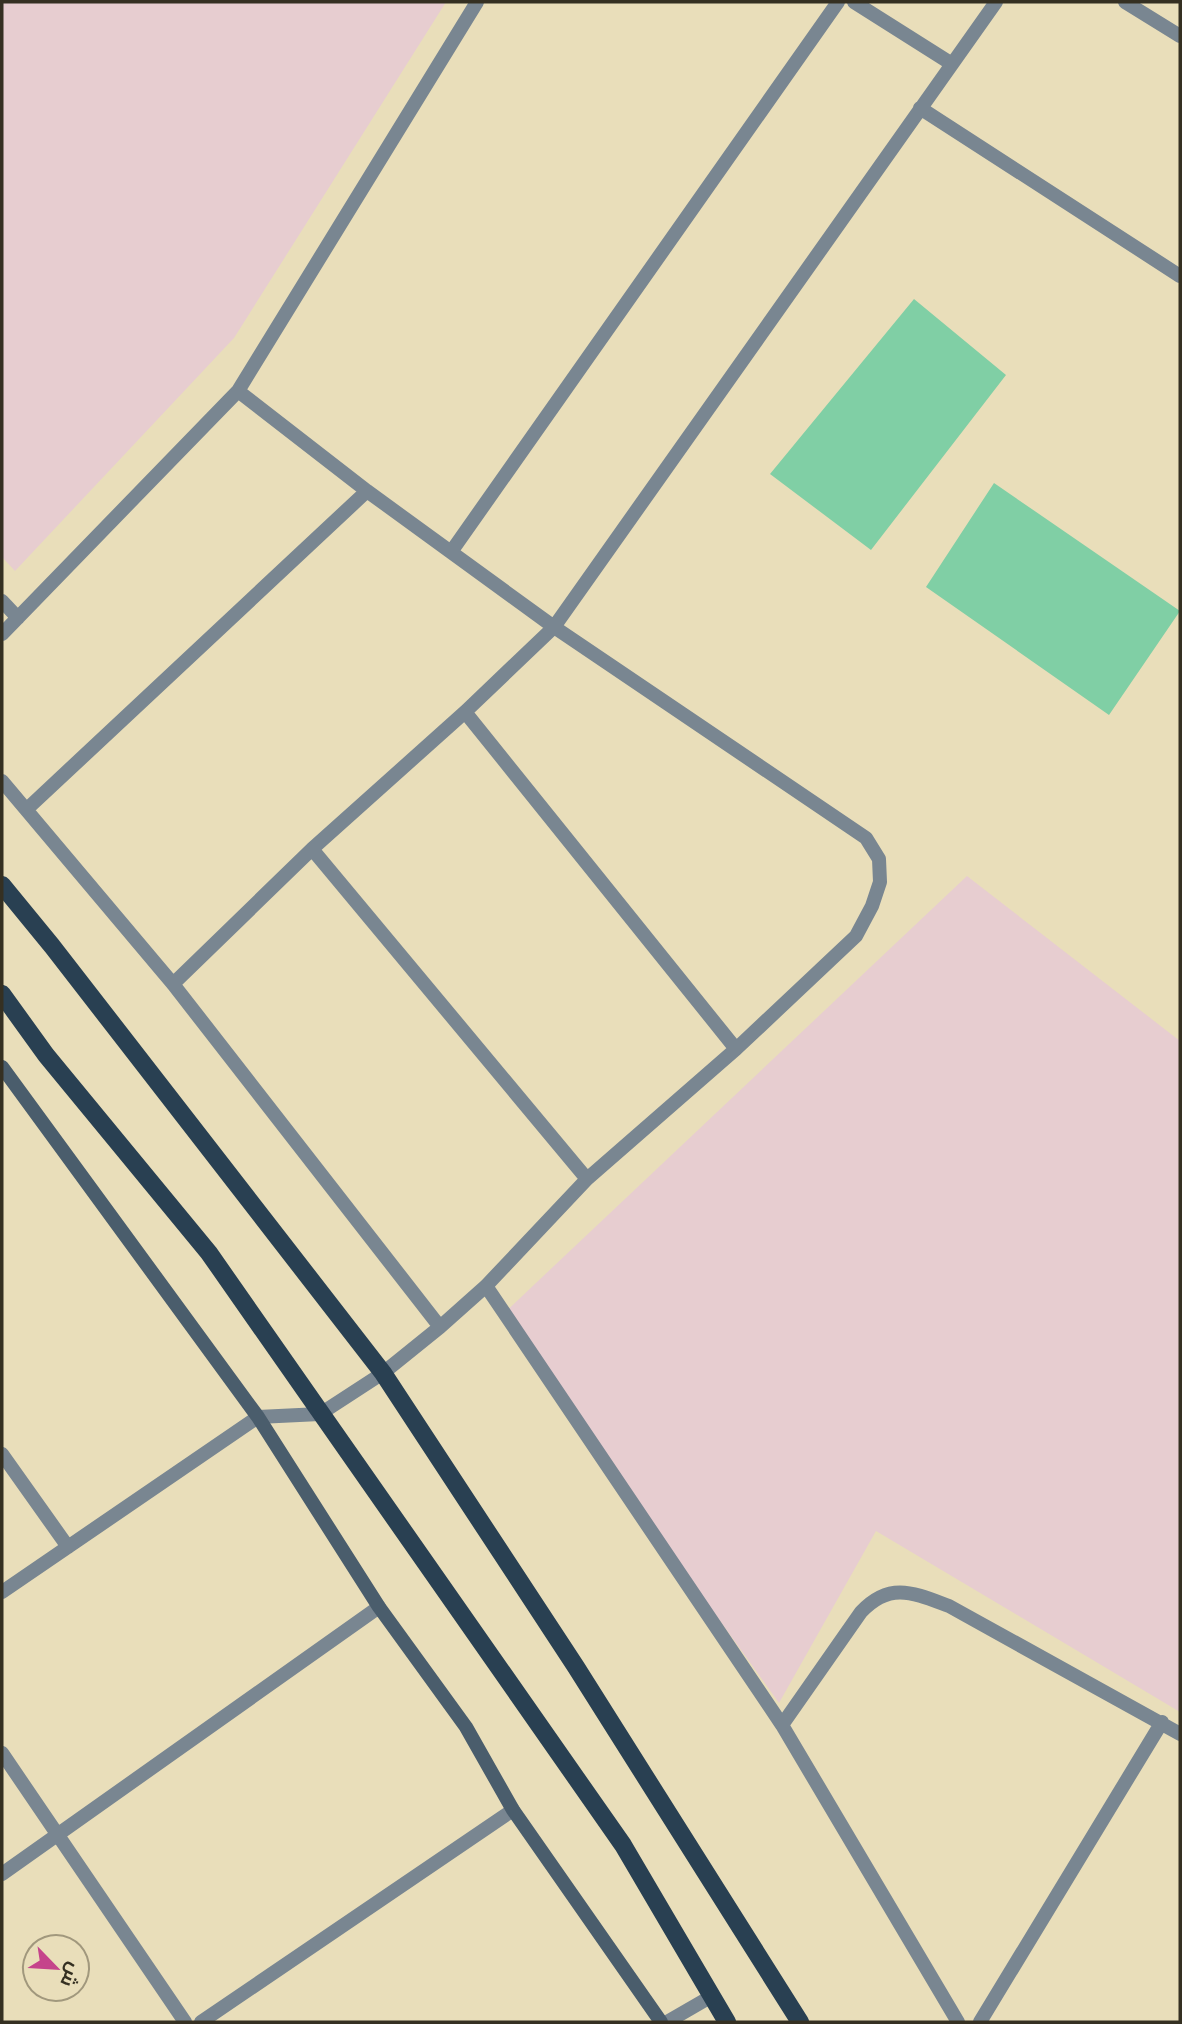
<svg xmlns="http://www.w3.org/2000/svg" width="1182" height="2024" viewBox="0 0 1182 2024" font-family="'Alegreya Sans',Cairo,sans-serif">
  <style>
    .education { fill: #e7cdd0 }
    .grass { fill: #80cfa5 }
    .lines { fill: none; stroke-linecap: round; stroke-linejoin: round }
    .street { stroke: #798691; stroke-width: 14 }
    .secondary { stroke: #4a5d6c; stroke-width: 14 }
    .primary { stroke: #294052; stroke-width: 18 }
  </style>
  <rect width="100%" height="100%" fill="#e9deba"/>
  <!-- education -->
  <path class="education" d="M2,2H446L234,338L15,571L2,557Z
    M967,876L1180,1041V1712L876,1531L779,1703L501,1316Z"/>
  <!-- grass -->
  <path class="grass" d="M914,299L1006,375L871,550L770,474Z
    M994,483L1180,611L1109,715L926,587Z"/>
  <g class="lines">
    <!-- street -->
    <path class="street" d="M854,2L952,64
      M1125,2L1180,36
      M920,108L1180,276
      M451,552L838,2
      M2,601L18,618
      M2,634L238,391L477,2
      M465,712L736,1049
      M2,781L173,984L440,1327
      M27,809L367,491
      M312,849L587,1179
      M173,984L312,849L465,712L554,627L367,491L238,391
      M486,1286L782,1725L958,2022
      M2,1454L68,1547
      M2,1592L258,1417L320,1414L383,1373L440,1327L486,1286L587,1179L736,1049L856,936L872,906L880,882L879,859L866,838L554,627L996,2
      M782,1725L861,1612C890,1581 914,1593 949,1606L1180,1734
      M2,1753L185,2022
      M2,1874L379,1607
      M201,2022L513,1810
      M667,2022L712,1996
      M980,2022L1162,1722"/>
    <!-- secondary -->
    <path class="secondary" d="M2,1067L258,1417L379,1607L466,1727L513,1810L661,2022"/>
    <!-- primary -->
    <path class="primary" d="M2,885L52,946L383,1373L576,1667L800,2022
      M2,994L46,1055L209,1253L623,1845L727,2022"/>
  </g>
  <!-- border -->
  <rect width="1182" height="2024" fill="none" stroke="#353022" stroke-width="7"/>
  <!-- north arrow -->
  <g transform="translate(56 1968) rotate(115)"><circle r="33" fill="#e9deba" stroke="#a1987d" stroke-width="2"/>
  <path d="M0-5L12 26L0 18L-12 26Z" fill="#c5438b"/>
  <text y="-10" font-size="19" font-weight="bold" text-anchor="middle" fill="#353022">ش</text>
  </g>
</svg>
